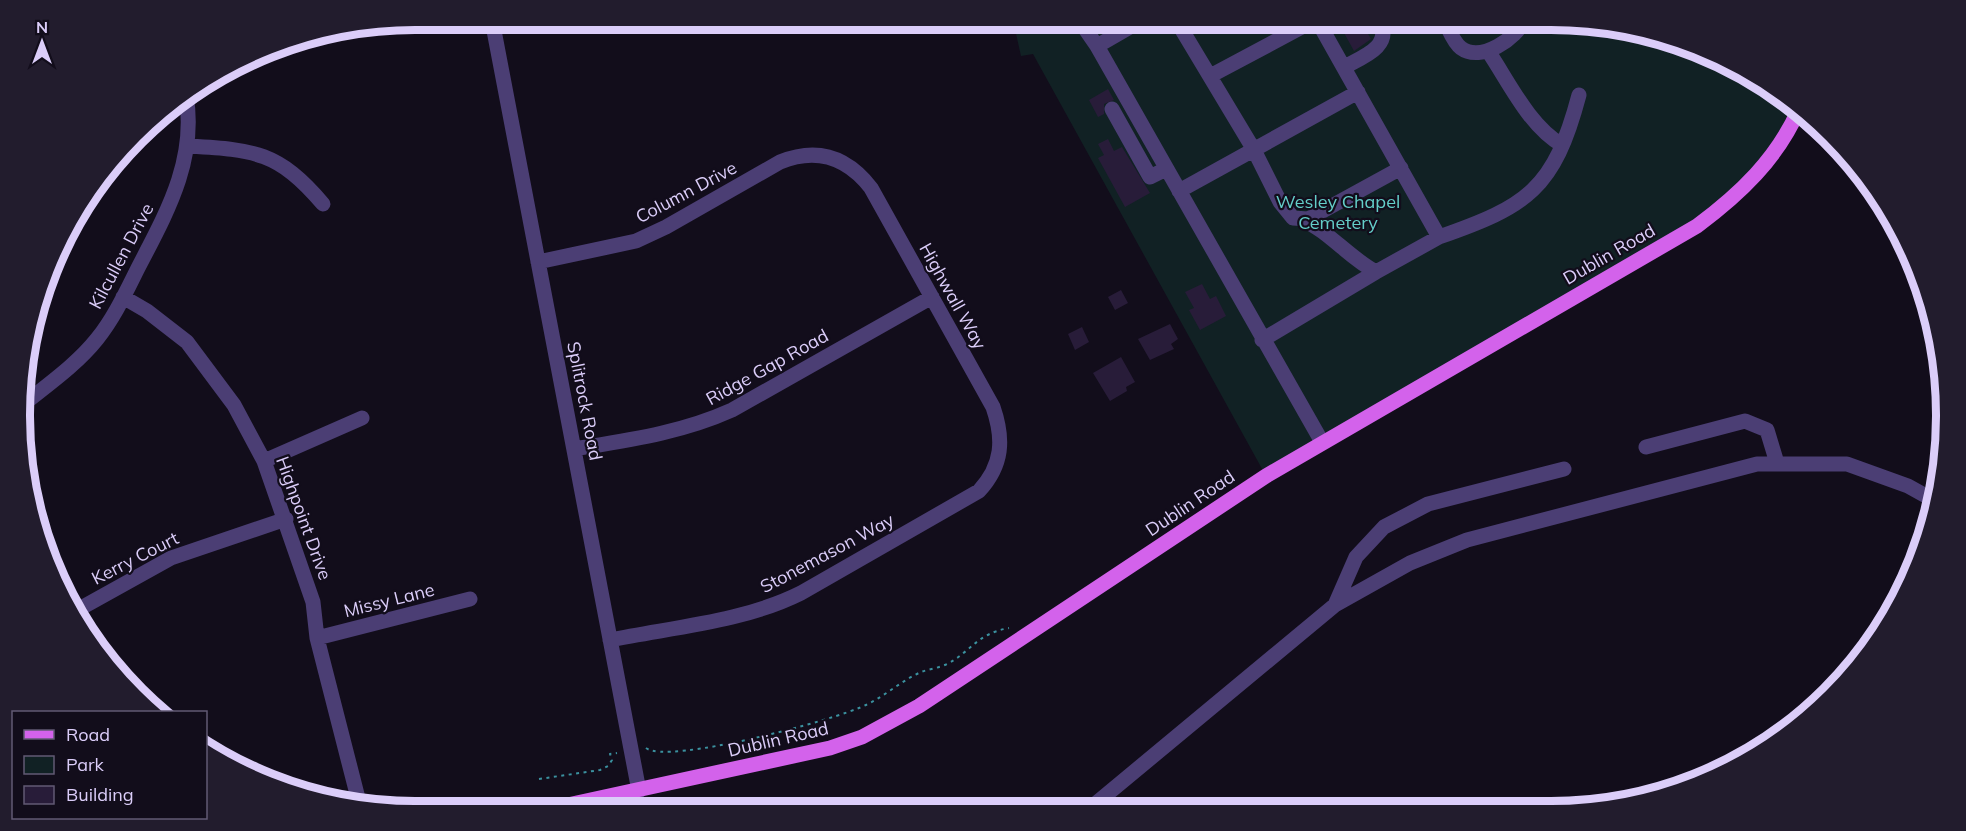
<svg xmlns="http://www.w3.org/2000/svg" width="1966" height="831" font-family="Mulish,sans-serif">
<rect width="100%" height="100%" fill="#120d1b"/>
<path fill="#112124" d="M1013 20H1551L1678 41 1749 73 1799 109 1721 208 1266 476 1033 54 1021 56Z"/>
<path fill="#281c39" d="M1337 20H1360L1371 39 1354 51Z
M1108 89 1114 100 1104 104V114L1098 117 1089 100Z
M1108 139 1114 151 1122 147 1150 193 1125 207 1098 158 1104 155 1098 144Z
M1202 284 1210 299 1216 296 1226 316 1200 330 1189 310 1194 308 1185 292Z
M1121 290 1128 303 1115 310 1108 297Z
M1170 324 1178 339 1171 344 1174 349 1150 360 1138 339Z
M1082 327 1089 342 1075 350 1068 334Z
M1121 357 1135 382 1126 387 1127 391 1110 401 1093 373Z"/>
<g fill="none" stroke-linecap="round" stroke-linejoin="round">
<path stroke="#3b919f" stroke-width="2" stroke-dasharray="3 4.5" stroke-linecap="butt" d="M646 748C668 765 835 720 866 705 885 696 901 681 921 672 929 669 939 668 947 664 972 651 976 634 1009 628
M539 779 600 770 608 766 612 760 610 754 617 753"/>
<path stroke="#4b3e74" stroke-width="15" d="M492 20 639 791
M1079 20 1097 46
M1142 20 1097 46 1322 442
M1176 20 1254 150 1280 202 1293 218 1308 219 1401 168
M1444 20C1449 29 1453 42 1461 48 1481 63 1517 38 1524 20
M1488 51C1509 82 1529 126 1562 145
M1344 67C1363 57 1394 46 1379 20
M1210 76 1315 20
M1112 109 1150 177 1166 169
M188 146C254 150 278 151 323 204
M1179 191 1358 92
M1301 219C1329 231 1348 257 1376 272
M1439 237C1528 206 1554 189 1579 95
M538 262 636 241 666 227 780 162C817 147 847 157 871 188L993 407C1004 439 1003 465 979 491L801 593C743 622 674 627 610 640
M123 297 147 311 187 342 234 405 264 461 313 602 317 638 359 802
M1262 340 1376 272 1439 237 1317 20
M25 403C50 383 77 364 97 339 114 318 126 292 138 268 167 212 197 160 186 95
M1646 447 1745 421 1767 430 1777 463
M574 449C629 440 681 433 732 410L932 297
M264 461 362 418
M1335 605 1356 557 1384 527 1428 504 1564 469
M72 613 171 558 286 519
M317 638 470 599
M1088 810 1335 605 1410 563 1467 540 1757 464H1847L1908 486 1935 501"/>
<path stroke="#d362eb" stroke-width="15" d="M540 811 830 748 862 737 919 706 1266 476 1697 226C1740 194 1777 159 1799 109"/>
</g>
<g text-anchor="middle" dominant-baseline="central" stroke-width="4.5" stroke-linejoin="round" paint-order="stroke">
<g font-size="18" fill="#dbcdf9" stroke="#120d1b">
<text transform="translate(686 192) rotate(-28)">Column Drive</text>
<text transform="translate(1609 254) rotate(-30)">Dublin Road</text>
<text transform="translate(121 256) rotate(-62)">Kilcullen Drive</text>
<text transform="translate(953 296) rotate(61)">Highwall Way</text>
<text transform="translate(767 367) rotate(-29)">Ridge Gap Road</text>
<text transform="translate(585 401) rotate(79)">Splitrock Road</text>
<text transform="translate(1190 503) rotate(-34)">Dublin Road</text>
<text transform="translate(304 518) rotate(70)">Highpoint Drive</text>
<text transform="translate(827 553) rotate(-28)">Stonemason Way</text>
<text transform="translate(135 558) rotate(-27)">Kerry Court</text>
<text transform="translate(389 600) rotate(-14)">Missy Lane</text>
<text transform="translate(778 739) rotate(-13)">Dublin Road</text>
</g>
<g font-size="18" fill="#64cec9" stroke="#120d1b">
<text x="1338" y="201">Wesley Chapel<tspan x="1338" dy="21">Cemetery</tspan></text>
</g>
</g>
<path d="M0 0H1966V831H0ZM415 30H1551A385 385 0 0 1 1936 415V416A385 385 0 0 1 1551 801H415A385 385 0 0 1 30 416V415A385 385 0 0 1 415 30Z" fill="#221c2d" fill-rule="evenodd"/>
<path fill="none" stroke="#dbcdf9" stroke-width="8" d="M415 30H1551A385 385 0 0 1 1936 415V416A385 385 0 0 1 1551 801H415A385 385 0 0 1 30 416V415A385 385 0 0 1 415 30Z"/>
<rect x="12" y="711" width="195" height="108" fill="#120d1b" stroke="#625a74" stroke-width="1.5"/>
<rect x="24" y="730" width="30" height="9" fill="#d362eb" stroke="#625a74" stroke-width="1.5"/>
<text x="66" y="741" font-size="18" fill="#dbcdf9">Road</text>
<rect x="24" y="756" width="30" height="18" fill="#112124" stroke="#625a74" stroke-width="1.5"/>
<text x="66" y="771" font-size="18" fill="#dbcdf9">Park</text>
<rect x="24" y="786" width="30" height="18" fill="#281c39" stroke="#625a74" stroke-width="1.5"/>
<text x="66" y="801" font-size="18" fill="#dbcdf9">Building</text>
<g transform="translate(42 42)" stroke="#120d1b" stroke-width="4.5" paint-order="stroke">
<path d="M0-4.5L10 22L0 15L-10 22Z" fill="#dbcdf9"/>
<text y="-9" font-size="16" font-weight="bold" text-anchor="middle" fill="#dbcdf9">N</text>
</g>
</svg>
